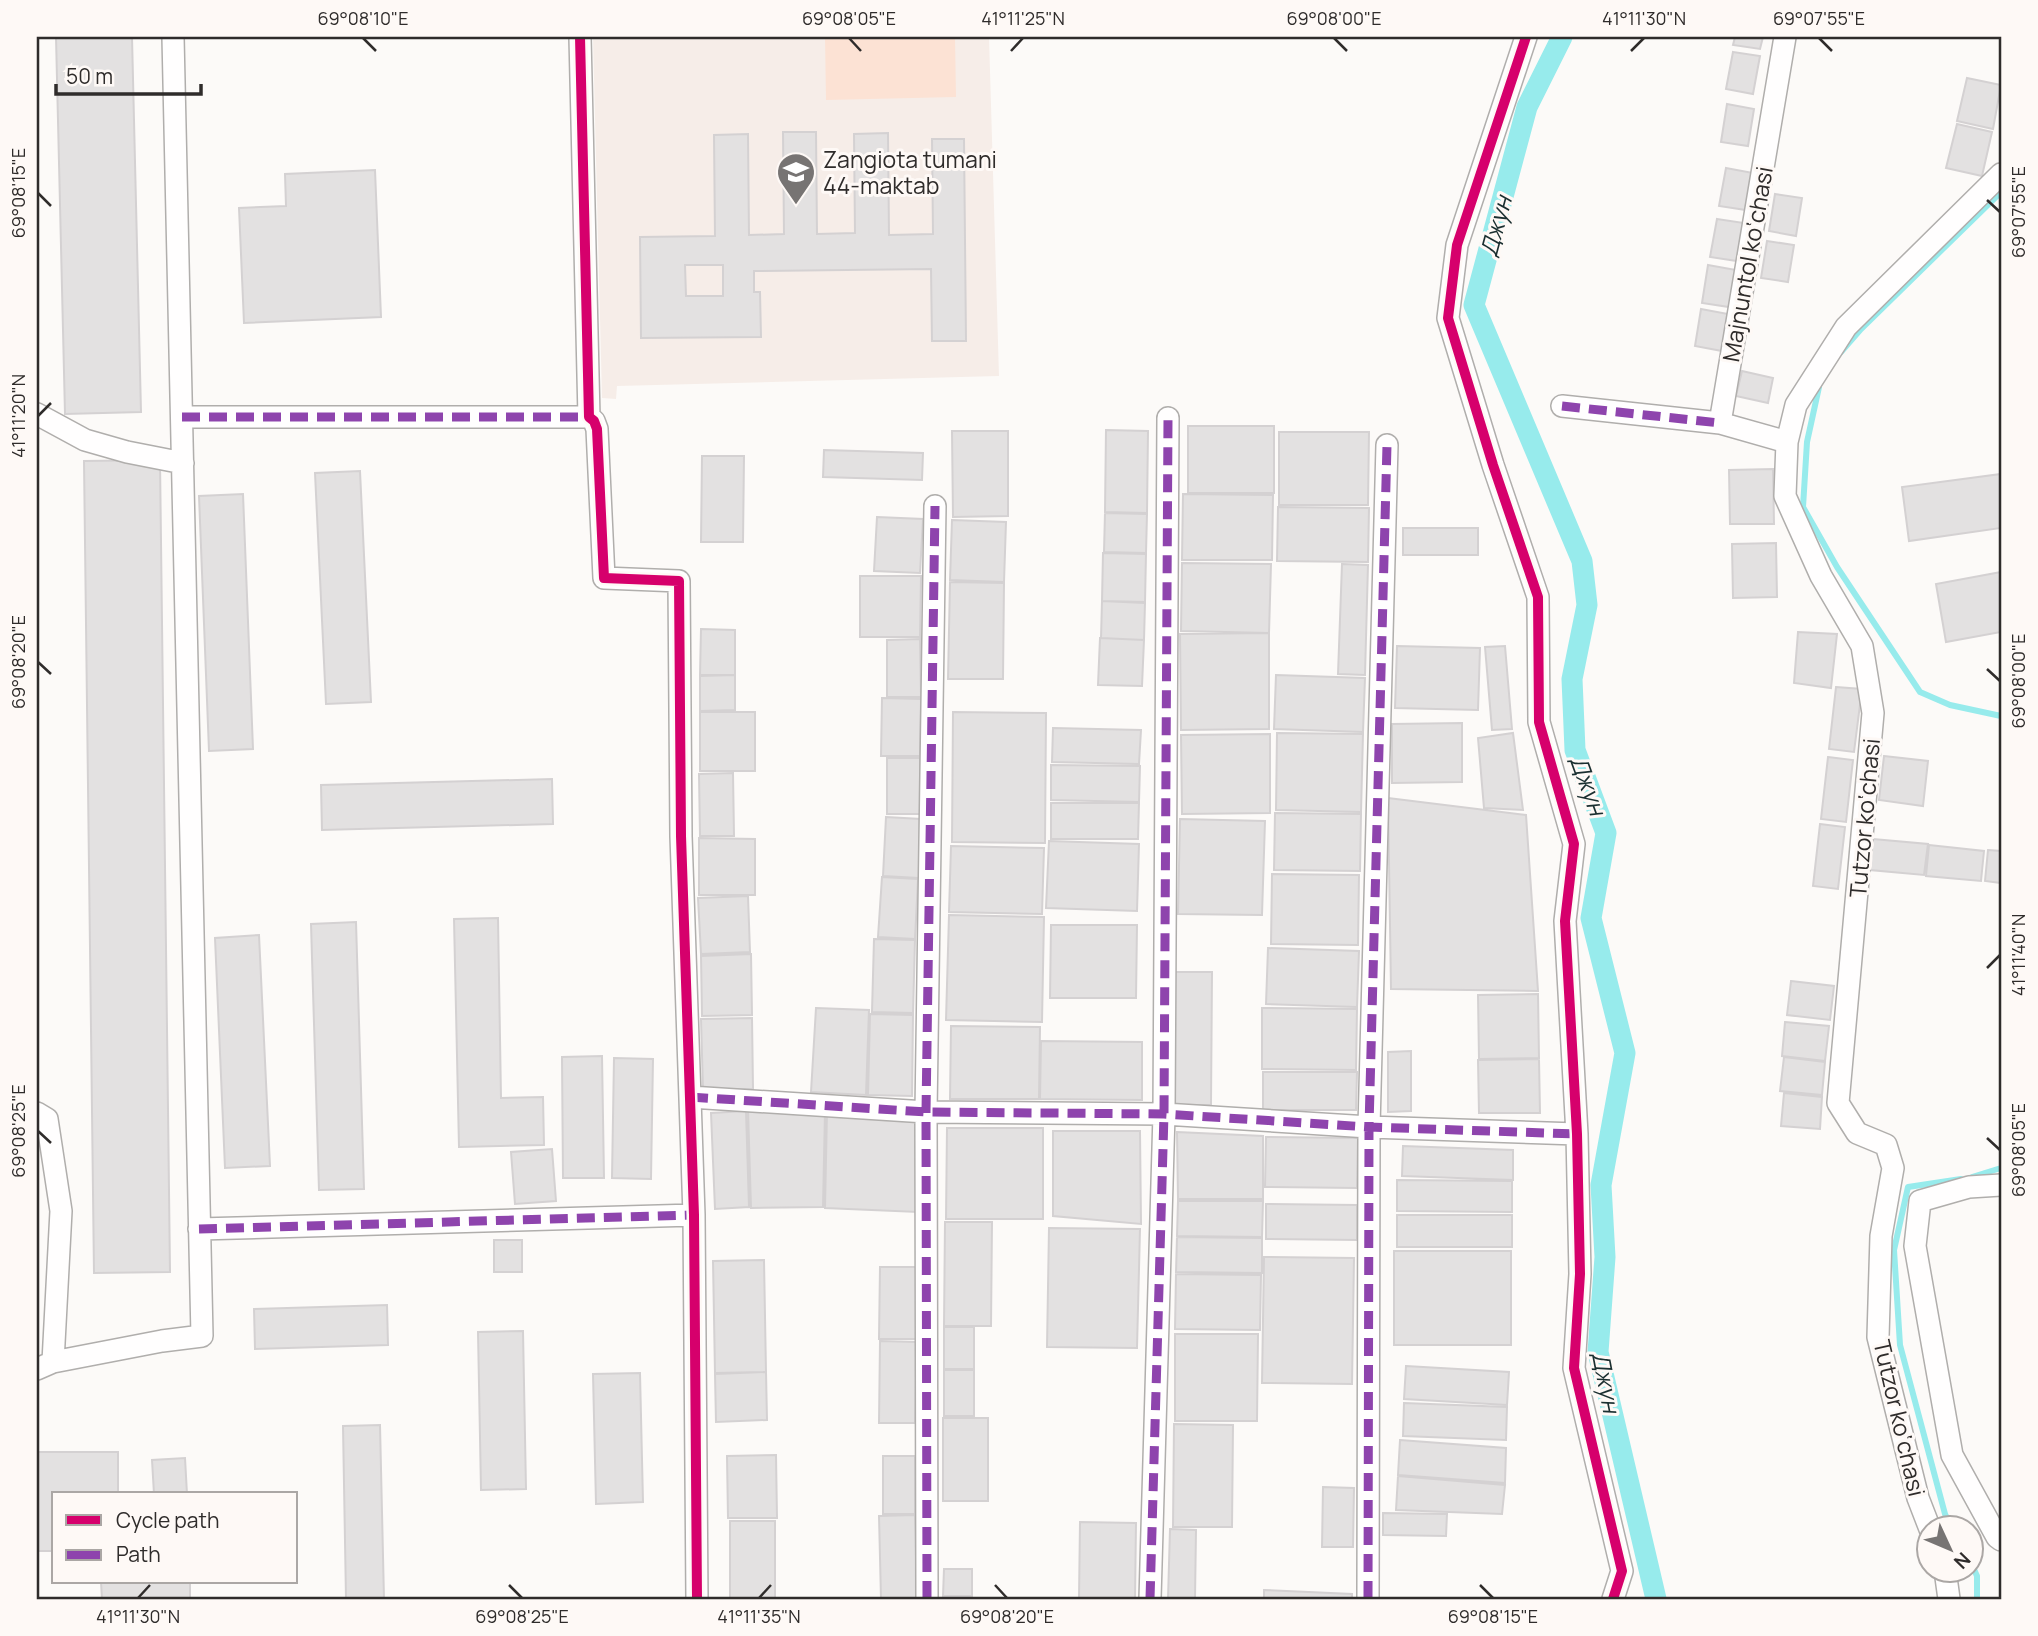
<svg xmlns="http://www.w3.org/2000/svg" width="2038" height="1636" font-family="Manrope,sans-serif">
<rect width="100%" height="100%" fill="#fcfaf8"/>
<path fill="#f6ede8" d="M593 37H989L999 376 617 386 616 399 602 398Z"/>
<path fill="#fce2d4" d="M825 37H955L956 97 826 100Z"/>
<g fill="none" stroke-linecap="round" stroke-linejoin="round">
<path stroke="#97ebec" stroke-width="6" d="M1841 352 1861 329 2001 192
M1819 387 1807 442 1803 507 1837 567 1920 692 1950 705 2001 716
M1972 1177 2001 1168
M1952 1528 1945 1514 1900 1345 1894 1250 1908 1187 1961 1179
M1972 1565 1977 1576V1599"/>
<path stroke="#97ebec" stroke-width="21" d="M1562 37 1527 107 1474 305 1582 561 1587 605 1572 679 1575 750 1606 833 1591 918 1625 1053 1601 1185 1605 1257 1598 1352 1656 1599"/>
</g>
<path fill="#e3e1e1" stroke="#d4d1d2" stroke-width="2" fill-rule="evenodd" d="M56 37H132L141 412 65 414Z
M1735 37H1763L1760 49 1733 45Z
M1733 52 1760 56 1753 94 1726 89Z
M1967 78 2001 85 1993 129 1957 121Z
M1727 104 1754 109 1748 146 1721 142Z
M1957 124 1992 132 1982 176 1946 168Z
M783 132H816L817 234 855 233 854 134 888 133 889 235 933 234 932 139H964L966 341H932L931 269 754 271V292H760L761 337 641 338 640 237 715 236 714 135 748 134 749 235 784 234ZM685 265H723V296H686Z
M1726 168 1753 173 1746 210 1719 206Z
M375 170 381 317 244 323 239 208 286 206 285 174Z
M1775 194 1802 198 1796 236 1769 231Z
M1717 219 1744 223 1737 261 1710 257Z
M1767 241 1794 245 1788 282 1761 278Z
M1708 265 1736 270 1729 307 1702 303Z
M1701 309 1728 314 1722 351 1695 346Z
M1742 371 1773 378 1768 403 1736 396Z
M1188 426H1274V493H1188Z
M1106 430 1148 431 1147 513 1105 512Z
M952 431H1008V516L953 517Z
M1279 432H1369L1368 505H1279Z
M824 450 923 453 922 480 823 477Z
M702 456H744L743 542H701Z
M160 460 170 1272 94 1273 84 461Z
M1773 469 1774 524H1730L1729 470Z
M360 471 371 702 326 704 315 473Z
M2001 474V528L1909 541 1902 487Z
M243 494 253 749 209 751 199 496Z
M1183 494 1273 495 1272 560H1182Z
M1278 507 1369 508 1368 562 1277 561Z
M1105 513 1147 514 1146 553 1104 552Z
M877 517 923 519 920 573 874 571Z
M952 520 1006 522 1004 582 950 580Z
M1403 528H1478V555H1403Z
M1776 543 1777 597 1733 598 1732 544Z
M1103 553 1146 554 1145 602 1102 601Z
M1182 563 1271 564 1269 633 1181 631Z
M1342 564 1368 565 1365 675 1338 674Z
M2001 572V632L1946 642 1936 584Z
M860 576H921L920 637H860Z
M950 582 1004 583 1003 679H948Z
M1102 601 1145 603 1144 640 1101 638Z
M701 629 735 630V675H700Z
M1798 632 1837 634 1831 688 1794 683Z
M1269 633V729L1181 730 1180 634Z
M1100 638 1144 640 1142 686 1098 685Z
M920 639 921 697H887V640Z
M1397 646 1480 648 1478 710 1395 708Z
M1505 646 1512 729 1492 730 1485 647Z
M735 675V710L700 711V676Z
M1276 675 1365 678 1363 732 1274 729Z
M1836 687 1862 689 1854 752 1829 749Z
M882 698 921 699 920 756H881Z
M700 712H755V771H700Z
M953 712 1046 713 1045 843 952 842Z
M1462 723V782L1392 783V724Z
M1053 728 1141 730 1139 764 1052 762Z
M1277 733 1363 734 1361 812 1276 810Z
M1513 733 1523 810 1484 808 1478 738Z
M1270 734V813L1182 814 1181 735Z
M1884 756 1928 761 1923 806 1879 800Z
M1828 757 1853 760 1846 822 1821 819Z
M887 758H920V814H887Z
M1051 765 1140 766 1139 802 1051 800Z
M733 773 734 836H700L699 774Z
M552 779 553 824 322 830 321 785Z
M1388 798 1526 815 1538 991 1391 989Z
M1051 803H1139L1138 839H1051Z
M1275 813 1361 814 1360 871 1274 870Z
M886 817 921 819 919 878 883 876Z
M1180 819 1265 821 1262 915 1178 914Z
M1820 824 1845 827 1838 889 1813 886Z
M699 838 755 839V895H699Z
M1873 839 1928 844 1924 875 1870 870Z
M1049 841 1139 844 1137 911 1046 908Z
M1929 845 1984 851 1981 881 1926 876Z
M951 846 1044 848 1042 914 949 912Z
M1988 850 2001 851V883L1985 881Z
M1272 874 1359 875 1358 945 1271 944Z
M882 877 918 879 915 939 878 937Z
M748 896 750 952 701 954 698 898Z
M949 915 1044 917 1042 1022 946 1020Z
M498 918 501 1098 543 1097 544 1145 459 1147 454 919Z
M356 922 364 1189 319 1190 311 924Z
M1051 925H1137L1136 998H1050Z
M259 935 270 1166 225 1168 215 938Z
M874 939 915 940 913 1013 872 1012Z
M1268 948 1359 951 1357 1007 1266 1004Z
M751 954 752 1015 702 1016 701 956Z
M1173 972H1212L1211 1105H1172Z
M1791 981 1834 986 1830 1020 1787 1015Z
M1538 994 1539 1058 1479 1059 1478 995Z
M816 1008 869 1010 866 1095 811 1092Z
M1262 1008 1357 1009 1356 1070 1262 1069Z
M870 1014 913 1015 912 1096 868 1095Z
M752 1018 753 1089 703 1090 701 1019Z
M1785 1022 1829 1026 1825 1061 1782 1056Z
M951 1026 1040 1027 1039 1099H950Z
M1041 1041 1142 1042V1100L1040 1099Z
M1411 1051V1111L1388 1112V1052Z
M602 1056 604 1178H563L562 1057Z
M1784 1057 1825 1062 1822 1095 1780 1091Z
M614 1058 653 1059 651 1179 612 1178Z
M1539 1059 1540 1113H1479L1478 1060Z
M1263 1072H1357L1356 1110H1263Z
M1784 1093 1822 1097 1820 1129 1781 1126Z
M748 1110 825 1111 823 1207 751 1208Z
M746 1111 749 1207 715 1209 711 1113Z
M827 1111 919 1117 918 1212 825 1208Z
M947 1128H1043V1219H946Z
M1053 1131H1140L1141 1224 1053 1216Z
M1177 1132 1263 1136V1199H1178Z
M1266 1137 1358 1138 1357 1188 1265 1187Z
M1403 1146 1513 1150V1180L1402 1176Z
M552 1149 556 1201 515 1204 511 1152Z
M1397 1180 1512 1181V1212L1397 1211Z
M1178 1201H1263L1262 1237 1177 1236Z
M1266 1204 1357 1205V1240L1266 1239Z
M1397 1215H1512V1247H1397Z
M945 1222H992L991 1326H944Z
M1049 1228 1140 1229 1137 1348 1047 1347Z
M1177 1237 1262 1238V1273L1176 1272Z
M494 1240H522V1272H494Z
M1394 1251H1511V1345H1394Z
M1264 1257 1354 1258 1352 1384 1262 1383Z
M764 1260 766 1372 715 1373 713 1261Z
M880 1267H917V1339H879Z
M1176 1274 1261 1275 1260 1330 1175 1329Z
M387 1305 388 1345 255 1349 254 1309Z
M944 1327H974V1369H944Z
M523 1331 526 1489 481 1490 478 1332Z
M1175 1334H1258L1257 1421H1175Z
M880 1341 917 1342 915 1423H879Z
M1406 1366 1509 1372 1507 1405 1404 1399Z
M944 1370H974V1416H944Z
M766 1372 767 1420 716 1422 715 1374Z
M640 1373 643 1502 596 1504 593 1374Z
M1404 1403 1507 1407 1506 1440 1403 1436Z
M943 1418H988V1501H943Z
M1174 1424 1233 1425 1232 1527H1173Z
M380 1425 384 1599H346L343 1426Z
M1400 1440 1506 1448 1505 1483 1398 1475Z
M37 1452H118V1494H54V1551H37Z
M776 1455 777 1518H728L727 1456Z
M883 1456H915V1514H883Z
M185 1458 187 1494H154L152 1460Z
M1398 1476 1505 1485 1502 1514 1396 1510Z
M1323 1487 1354 1488 1353 1547H1322Z
M1383 1513 1447 1514 1446 1536 1383 1535Z
M915 1515 917 1599H881L879 1516Z
M730 1521H775V1599H730Z
M1080 1522 1136 1523 1135 1599H1079Z
M1170 1529 1196 1530 1195 1599H1168Z
M944 1569H972V1596H943Z
M101 1582H190V1598L102 1599Z
M1264 1590 1352 1594V1599H1264Z"/>
<g fill="none" stroke-linecap="round" stroke-linejoin="round">
<defs>
<path id="minor" d="M580 37 589 417 594 421 597 429 604 578 679 581 681 836 694 1215 697 1599
M1526 37 1457 245 1448 318 1493 465 1538 597 1539 722 1574 844 1565 921 1577 1134 1580 1274 1574 1368 1622 1571 1613 1599
M1785 37 1720 423 1787 442
M1562 406 1720 423
M37 414 85 440 127 452 183 463
M182 417H589
M690 1097 926 1112 1164 1114 1369 1127 1577 1134
M37 1113 47 1119 61 1211 53 1362
M2001 1185 1969 1187 1920 1201 1915 1246 1952 1455 1997 1537 2001 1540
M199 1229 694 1215
M37 1369 53 1362 162 1341 202 1336 173 37
M1930 1529 1918 1498 1878 1337 1881 1236 1893 1168 1886 1145 1857 1133 1838 1103 1873 713 1862 646 1821 576 1785 496 1787 442 1796 405 1846 327 2001 174
M1945 1570 1949 1599
M927 1599 926 1112 935 506
M1150 1599 1164 1114 1168 418
M1368 1599 1369 1127 1387 445"/>
</defs>
<use href="#minor" stroke="#b0aeac" stroke-width="24"/>
<use href="#minor" stroke="#fffefe" stroke-width="21"/>
<path stroke="#8e44ad" stroke-width="9" stroke-dasharray="18 9" stroke-linecap="butt" d="M1562 406 1720 423
M182 417H589
M690 1097 926 1112 1164 1114 1369 1127 1577 1134
M199 1229 694 1215
M927 1599 926 1112 935 506
M1150 1599 1164 1114 1168 418
M1368 1599 1369 1127 1387 445"/>
<defs>
<path id="cycleway" d="M580 37 589 417 594 421 597 429 604 578 679 581 681 836 694 1215 697 1599
M1526 37 1457 245 1448 318 1493 465 1538 597 1539 722 1574 844 1565 921 1577 1134 1580 1274 1574 1368 1622 1571 1613 1599"/>
</defs>
<use href="#cycleway" stroke="#fef9f6" stroke-width="15"/>
<use href="#cycleway" stroke="#d6006c" stroke-width="10"/>
</g>
<path fill="none" stroke="#2f2c2b" stroke-width="2.5" d="M363 38 376 51M849 38 861 51M1334 38 1347 51M1819 38 1832 51M1011 51 1023 38M1631 51 1644 38M38 193 51 206M1987 200 2000 212M38 416 51 403M38 662 51 674M1987 669 2000 681M1987 968 2000 955M38 1131 51 1143M1987 1138 2000 1150M509 1585 522 1598M995 1585 1007 1598M1480 1585 1493 1598M138 1598 150 1585M759 1598 771 1585"/>
<defs>
<symbol id="school-pin" viewBox="-11 -11 22 30"><path d="M0 17L-7.5 6A9.5 9.5 0 1 1 7.5 6Z" fill="#777473" stroke="#fef9f6"/><path d="M0-5L7-2L0 1L-7-2ZM-4 1L0 2.5L4 1V4Q0 6-4 4Z" fill="#fff"/></symbol>
</defs>
<g fill-rule="evenodd">
<use href="#school-pin" x="774" y="150" width="44" height="60"/>
</g>
<g text-anchor="middle" dominant-baseline="central" stroke-width="6" stroke-linejoin="round" paint-order="stroke">
<g font-size="23" fill="#2f2c2b" stroke="#fef9f6" text-anchor="start">
<text x="823" y="159">Zangiota tumani<tspan x="823" dy="26">44-maktab</tspan></text>
</g>
<g font-size="23" fill="#2f2c2b" stroke="#fef9f6">
<text transform="translate(1747 264) rotate(-80)">Majnuntol ko‘chasi</text>
<text transform="translate(1864 818) rotate(-85)">Tutzor ko‘chasi</text>
<text transform="translate(1900 1418) rotate(77)">Tutzor ko‘chasi</text>
</g>
<g font-size="24" font-style="italic" fill="#1a2f30" stroke="#fef9f6">
<text transform="translate(1495 226) rotate(-75)">Джун</text>
<text transform="translate(1589 785) rotate(70)">Джун</text>
<text transform="translate(1607 1382) rotate(79)">Джун</text>
</g>
</g>
<rect width="2038" height="1636" fill="none" stroke="#fef9f6" stroke-width="77"/>
<rect x="52" y="1492" width="245" height="91" fill="#fef9f6" stroke="#aba7a5" stroke-width="2"/>
<rect x="66" y="1515" width="35" height="10" fill="#d6006c" stroke="#aba7a5" stroke-width="2"/>
<text x="116" y="1528" font-size="21" fill="#2f2c2b">Cycle path</text>
<rect x="66" y="1550" width="35" height="10" fill="#8e44ad" stroke="#aba7a5" stroke-width="2"/>
<text x="116" y="1562" font-size="21" fill="#2f2c2b">Path</text>
<g transform="translate(1950 1549) rotate(134)"><circle r="33" fill="#fef9f6" stroke="#aba7a5" stroke-width="2"/>
<path d="M0-5L12 26L0 18L-12 26Z" fill="#777473"/>
<text y="-10" font-size="19" font-weight="bold" text-anchor="middle" fill="#2f2c2b">N</text>
</g>
<path d="M56 84v10h145v-10" fill="none" stroke="#2f2c2b" stroke-width="3.5"/>
<text x="66" y="84" font-size="21" fill="#2f2c2b" stroke="#fef9f6" stroke-width="5" paint-order="stroke">50 m</text>
<rect x="38" y="38" width="1962" height="1560" fill="none" stroke="#2f2c2b" stroke-width="2.5"/>
<g font-size="18" text-anchor="middle" fill="#2f2c2b">
<text x="363" y="25">69°08'10"E</text>
<text x="849" y="25">69°08'05"E</text>
<text x="1023" y="25">41°11'25"N</text>
<text x="1334" y="25">69°08'00"E</text>
<text x="1644" y="25">41°11'30"N</text>
<text x="1819" y="25">69°07'55"E</text>
<text transform="translate(19 193) rotate(-90)" y="6">69°08'15"E</text>
<text transform="translate(2019 212) rotate(-90)" y="6">69°07'55"E</text>
<text transform="translate(19 416) rotate(-90)" y="6">41°11'20"N</text>
<text transform="translate(19 662) rotate(-90)" y="6">69°08'20"E</text>
<text transform="translate(2019 681) rotate(-90)" y="6">69°08'00"E</text>
<text transform="translate(2019 955) rotate(-90)" y="6">41°11'40"N</text>
<text transform="translate(19 1131) rotate(-90)" y="6">69°08'25"E</text>
<text transform="translate(2019 1150) rotate(-90)" y="6">69°08'05"E</text>
<text x="138" y="1623">41°11'30"N</text>
<text x="522" y="1623">69°08'25"E</text>
<text x="759" y="1623">41°11'35"N</text>
<text x="1007" y="1623">69°08'20"E</text>
<text x="1493" y="1623">69°08'15"E</text>
</g>
</svg>
